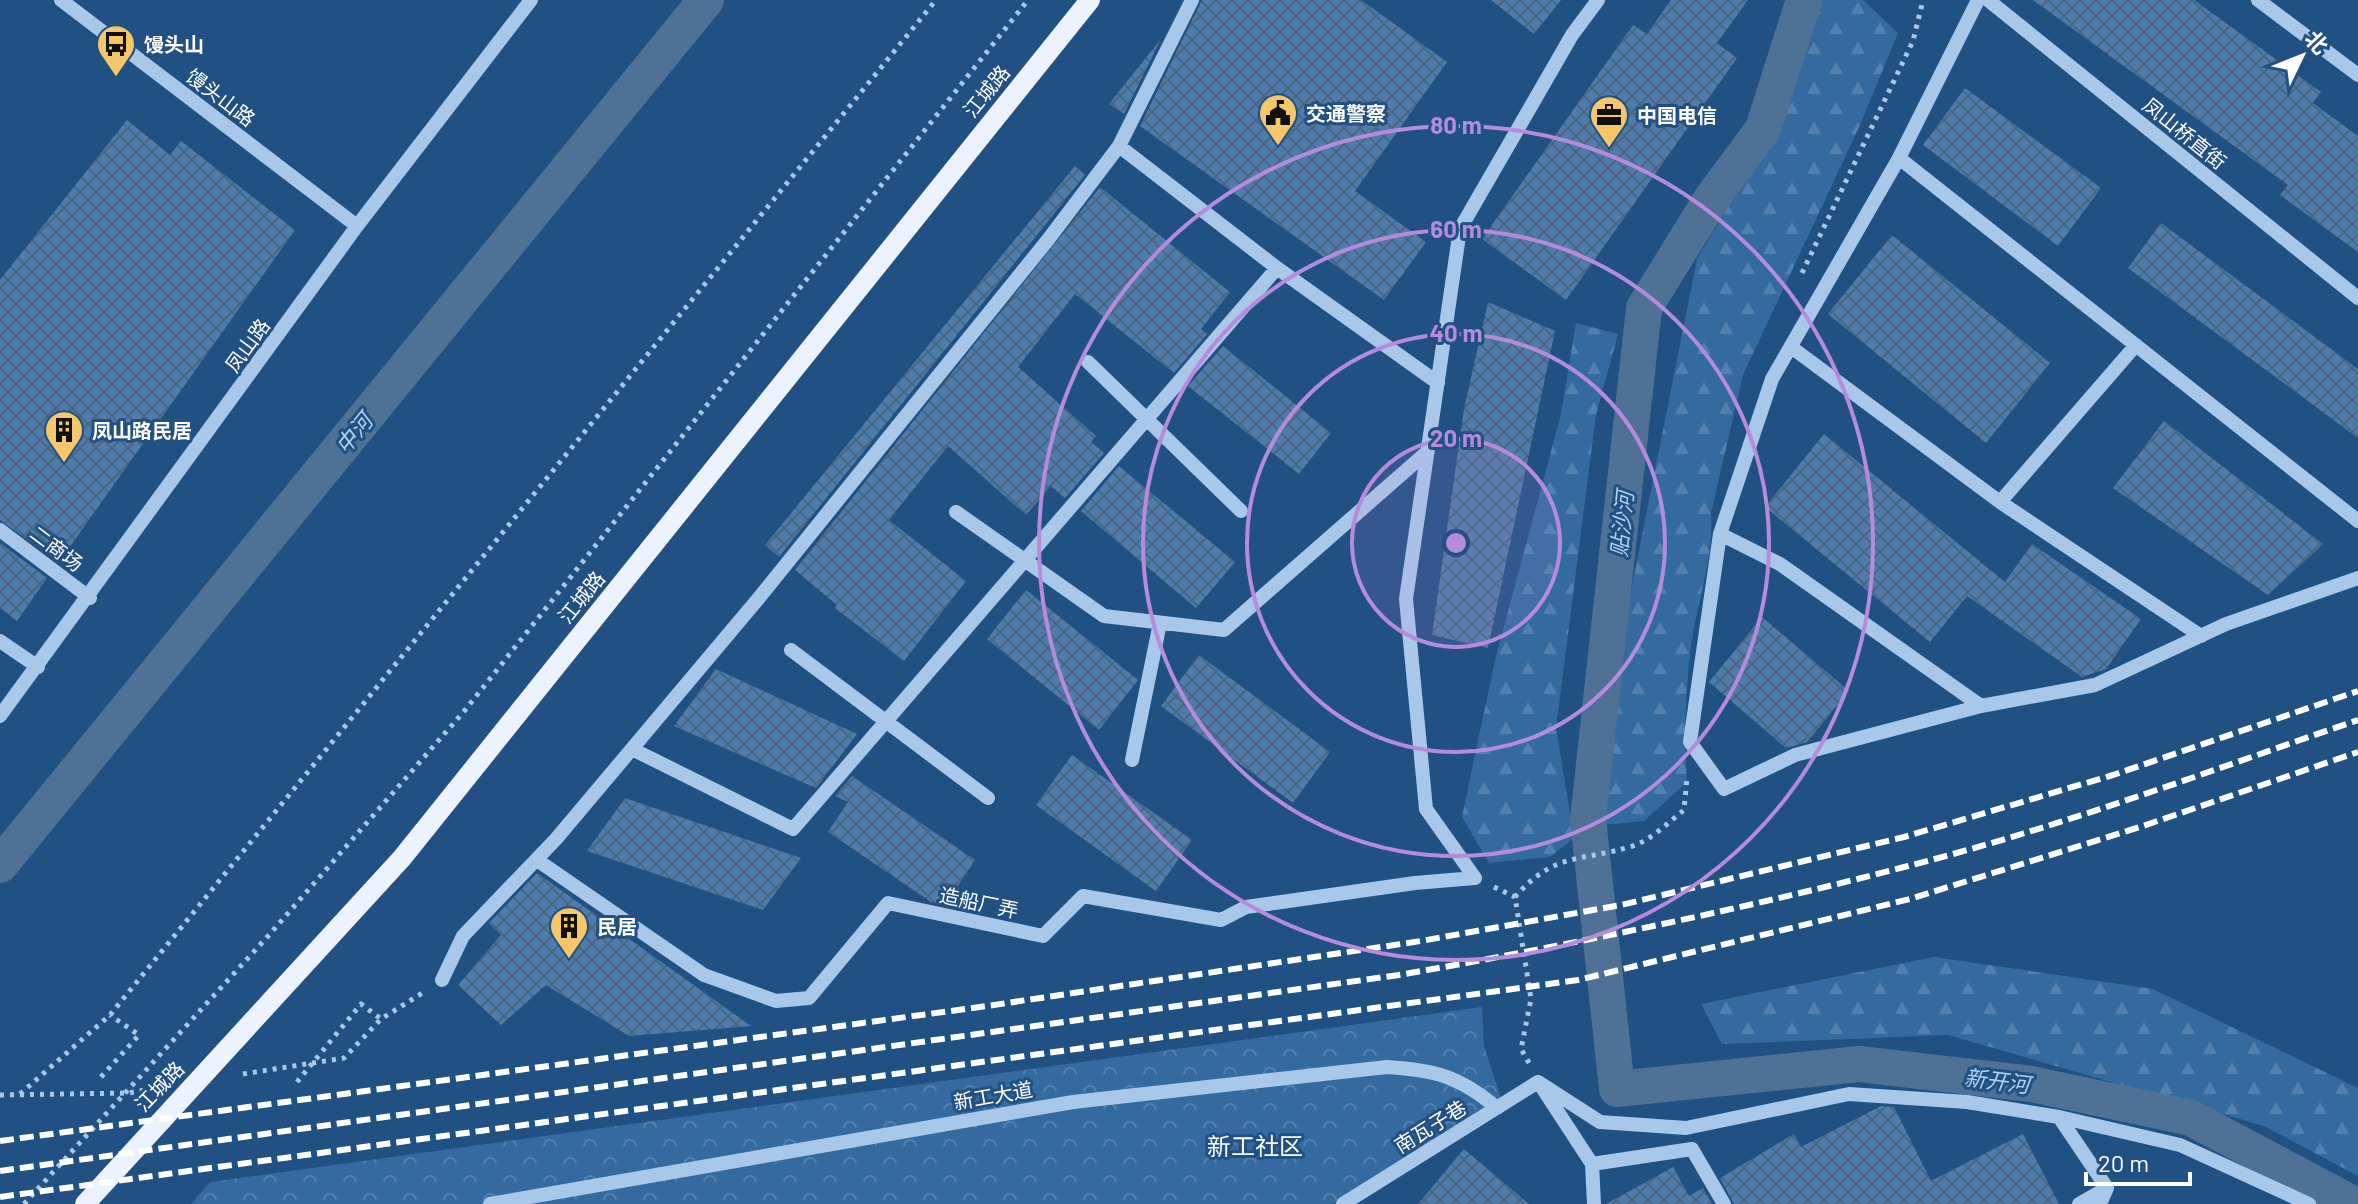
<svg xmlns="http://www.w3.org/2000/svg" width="2358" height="1204" font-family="Barlow,'Noto Sans SC',sans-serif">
<defs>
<pattern id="forest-firs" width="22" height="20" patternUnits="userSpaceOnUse" patternTransform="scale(2)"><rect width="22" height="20" fill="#356aa0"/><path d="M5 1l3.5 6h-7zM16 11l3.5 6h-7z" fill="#5380ae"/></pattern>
<pattern id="park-crowns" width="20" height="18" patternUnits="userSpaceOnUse" patternTransform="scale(2)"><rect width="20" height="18" fill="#356aa0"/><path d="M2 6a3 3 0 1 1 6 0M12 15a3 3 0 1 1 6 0" fill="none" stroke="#5380ae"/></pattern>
<pattern id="building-cross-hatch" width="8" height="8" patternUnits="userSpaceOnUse" patternTransform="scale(2)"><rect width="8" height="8" fill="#4e7cad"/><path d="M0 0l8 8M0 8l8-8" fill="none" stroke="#4d6681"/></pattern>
</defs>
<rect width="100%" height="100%" fill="#215083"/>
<path fill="url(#forest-firs)" d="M1821 0H1863L1898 33 1860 125 1743 375 1711 513C1714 558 1697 602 1691 647 1685 692 1684 737 1687 782L1644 821 1600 825 1626 616 1697 259 1775 126 1808 20Z
M1576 323 1618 334 1596 415 1556 728 1574 838 1550 857 1489 863 1462 817 1495 660 1561 414Z
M1934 957 2153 989 2358 1088V1176L2264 1126 1948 1035 1722 1044 1701 1004Z"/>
<path fill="url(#park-crowns)" d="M1482 1007 1484 1046 1503 1104 1346 1201 1329 1204H191L210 1182Z"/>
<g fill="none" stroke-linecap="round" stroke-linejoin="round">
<path stroke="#4f7196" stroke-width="36" d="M1804 0 1763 129 1712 198 1644 308 1588 819 1617 1089 1859 1064 2032 1084 2191 1118 2353 1204
M0 865 706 0"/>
</g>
<path fill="url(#building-cross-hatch)" d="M1202 0H1361L1447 62 1355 191 1426 242 1384 300 1140 126Z
M1491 0H1561L1534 34Z
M1671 0H1748L1717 43 1737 58 1566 300 1482 239 1633 25 1647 34Z
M2033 0H2194L2321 92 2313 103 2358 136V252L2280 195 2288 185Z
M1161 39 1124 114 1109 104Z
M1965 88 2101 188 2058 246 1923 145Z
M127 120 170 155 181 141 295 230 59 562 0 520V280Z
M1075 166 1085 175 779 557 765 545Z
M1100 187 1230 292 1201 329 1207 334 1174 373 1075 294 1018 367 1096 436 1091 442 1104 453 1065 498 1051 486 1026 515 948 446 889 520 966 581 904 661 835 608 837 605 795 570Z
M2161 223 2358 369V438L2128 268Z
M1892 235 2050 363 1986 443 1828 314Z
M1488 302 1555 331 1488 648 1432 635 1464 409Z
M1223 346 1331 433 1299 474 1188 386Z
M2164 421 2323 544 2268 595 2113 488Z
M1824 434 2005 582 2032 544 2141 619 2106 669 2082 677 1967 596 1930 642 1765 507Z
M1119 466 1235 562 1196 608 1081 511Z
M0 543 47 578 17 621 0 608Z
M1026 590 1138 680 1099 730 987 639Z
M1762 617 1849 691 1807 742 1786 748 1709 682Z
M1199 655 1330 752 1293 803 1161 706Z
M716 669 857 734 816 788 674 726Z
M1072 755 1192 840 1156 891 1036 805Z
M852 776 975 860 945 905 931 902 828 832 848 802 835 796Z
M625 798 801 858 763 910 587 851Z
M537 873 751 1026 629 1036 546 985 501 1025 458 985 501 935 489 923Z
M1881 1106 1894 1107 1931 1181 2023 1134 2059 1204H1734L1720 1178 1794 1134 1801 1147Z
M1464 1149 1529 1204H1418Z
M1673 1167 1689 1196 1703 1188 1712 1204H1606Z"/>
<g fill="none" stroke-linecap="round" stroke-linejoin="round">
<path stroke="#a9c8e9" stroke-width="5" stroke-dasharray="4 6" stroke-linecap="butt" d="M1802 273 1913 41 1923 0
M1494 887 1515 897
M1529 1063 1521 1049 1531 999 1515 897C1555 851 1581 862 1633 846 1651 840 1669 822 1684 810L1687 778
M243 1074 344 1058 381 1019 424 992
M101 1077 139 1035 110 1015
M297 1082 361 1004 381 1019
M20 1094 110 1015 936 0
M0 1095 129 1093 155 1088
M24 1204 269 935 466 709 1028 0"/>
<path stroke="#a9c8e9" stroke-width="14" d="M61 0 357 226
M1978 0 1899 158 2358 521
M1988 0 2358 298
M2258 0 2358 75
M1119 146 1277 268 1438 383
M1899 158 1772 379 1720 534 1690 742 1724 789 1795 755 1981 706 2095 685 2226 624 2358 578
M1791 347 2000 502 2136 345
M1088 362 1241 511
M2000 502 2201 636
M956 512 1104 616 1224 630 1427 452
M0 530 90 598
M1720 534 1780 564 1981 706
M0 641 38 667
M791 650 988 798
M0 716 357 226 531 0
M632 749 793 829 1277 268
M1132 760 1160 623
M537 860 704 975 776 1001 809 998 888 903 1043 936 1083 896 1221 920 1246 907 1415 883 1475 878
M1475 878 1426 809 1406 599 1460 229 1572 35 1598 0
M442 980 463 936 556 839 758 599 1047 241 1119 146 1192 0
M1538 1082 1600 1122 1686 1128 1849 1094 1967 1102 2059 1117 2180 1145 2309 1204
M1543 1089 1592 1164 1594 1204
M2059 1117 2107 1188 2100 1204
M1592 1164 1692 1149 1724 1204
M490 1204 1073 1102 1387 1067C1435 1070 1459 1076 1497 1108
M1343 1204 1538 1082
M2079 1204 2107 1188"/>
<path stroke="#ecf3fe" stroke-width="20" d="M85 1204 402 858 1090 0"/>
<path stroke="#fff" stroke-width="6" stroke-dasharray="14 6" stroke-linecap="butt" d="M0 1141 987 1006 1421 941 1621 905 1904 837 2113 775 2358 691
M0 1171 1399 975C1570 945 1740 910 1908 866 2061 827 2209 771 2358 720
M0 1197 1578 980 1910 899 2140 827 2358 752"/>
</g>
<circle cx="1456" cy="543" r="104" fill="#b68bdc" fill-opacity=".12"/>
<g fill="none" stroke="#b68bdc" stroke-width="4">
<circle cx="1456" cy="543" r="104"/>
<circle cx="1456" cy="543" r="209"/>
<circle cx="1456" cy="543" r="313"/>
<circle cx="1456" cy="543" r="417"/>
</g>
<defs>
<symbol id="bus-pin" viewBox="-11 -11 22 30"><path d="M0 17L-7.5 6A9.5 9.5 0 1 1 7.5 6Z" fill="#f5c76a" stroke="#215083"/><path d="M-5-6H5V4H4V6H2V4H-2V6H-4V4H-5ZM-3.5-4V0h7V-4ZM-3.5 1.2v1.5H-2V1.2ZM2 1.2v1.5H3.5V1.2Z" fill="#111"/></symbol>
<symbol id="civic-pin" viewBox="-11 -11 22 30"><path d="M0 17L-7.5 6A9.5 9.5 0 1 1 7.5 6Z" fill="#f5c76a" stroke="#215083"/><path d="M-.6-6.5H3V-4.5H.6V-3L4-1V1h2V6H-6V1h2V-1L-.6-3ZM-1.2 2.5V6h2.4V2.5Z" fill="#111"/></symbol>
<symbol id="office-pin" viewBox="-11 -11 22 30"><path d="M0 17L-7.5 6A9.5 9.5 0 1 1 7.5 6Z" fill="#f5c76a" stroke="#215083"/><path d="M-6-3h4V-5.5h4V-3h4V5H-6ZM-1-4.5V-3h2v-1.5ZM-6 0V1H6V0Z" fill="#111"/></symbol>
<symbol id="building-pin" viewBox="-11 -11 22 30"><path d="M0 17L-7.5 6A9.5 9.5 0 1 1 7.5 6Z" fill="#f5c76a" stroke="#215083"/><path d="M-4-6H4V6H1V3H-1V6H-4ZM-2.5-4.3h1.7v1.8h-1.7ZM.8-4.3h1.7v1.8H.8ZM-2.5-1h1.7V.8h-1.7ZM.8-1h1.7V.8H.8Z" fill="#111"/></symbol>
</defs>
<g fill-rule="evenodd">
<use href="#bus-pin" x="94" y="22" width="44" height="60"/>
<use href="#civic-pin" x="1256" y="91" width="44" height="60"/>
<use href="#office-pin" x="1587" y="93" width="44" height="60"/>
<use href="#building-pin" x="42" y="408" width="44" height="60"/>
<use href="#building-pin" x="547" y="904" width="44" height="60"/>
</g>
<g text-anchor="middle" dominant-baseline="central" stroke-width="6" stroke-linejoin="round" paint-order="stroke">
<g font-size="20" font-weight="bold" fill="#fff" stroke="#215083" text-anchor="start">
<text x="144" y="44">馒头山</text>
<text x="1306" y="113">交通警察</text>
<text x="1637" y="115">中国电信</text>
<text x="92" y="430">凤山路民居</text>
<text x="597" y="926">民居</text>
</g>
<g font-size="20" fill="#fff" stroke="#215083">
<text transform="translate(986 91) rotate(-51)">江城路</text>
<text transform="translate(221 97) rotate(37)">馒头山路</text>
<text transform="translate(2185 133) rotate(39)">凤山桥直街</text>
<text transform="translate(247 345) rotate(-54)">凤山路</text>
<text transform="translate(57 548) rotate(37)">二商场</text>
<text transform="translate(581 597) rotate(-51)">江城路</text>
<text transform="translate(979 902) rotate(12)">造船厂弄</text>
<text transform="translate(159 1086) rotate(-46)">江城路</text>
<text transform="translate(993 1095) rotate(-10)">新工大道</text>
<text transform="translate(1430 1126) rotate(-32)">南瓦子巷</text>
</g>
<g font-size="22" font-style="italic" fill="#b4d2f0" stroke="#215083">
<text transform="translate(353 433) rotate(-51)">中河</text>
<text transform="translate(1621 524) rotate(-84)">贴沙河</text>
<text transform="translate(1997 1080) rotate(7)">新开河</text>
</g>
<g font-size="24" fill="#fff" stroke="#215083">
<text x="1255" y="1145">新工社区</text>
</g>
</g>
<circle cx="1456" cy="543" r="12" fill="#b68bdc" stroke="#215083" stroke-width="4"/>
<g font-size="24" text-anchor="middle" font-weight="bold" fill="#b68bdc" stroke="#215083" stroke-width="6" stroke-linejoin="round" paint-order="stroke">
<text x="1456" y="134">80 m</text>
<text x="1456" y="238">60 m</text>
<text x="1456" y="342">40 m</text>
<text x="1456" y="447">20 m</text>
</g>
<g transform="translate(2302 56) rotate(47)" stroke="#215083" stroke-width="6" paint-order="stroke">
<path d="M0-6L14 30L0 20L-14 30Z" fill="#ffffff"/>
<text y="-12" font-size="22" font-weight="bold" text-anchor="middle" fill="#ffffff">北</text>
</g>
<path d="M2086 1172v12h104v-12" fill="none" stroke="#ffffff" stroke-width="4"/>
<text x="2098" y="1172" font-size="24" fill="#ffffff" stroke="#215083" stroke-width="6" paint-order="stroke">20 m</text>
</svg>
